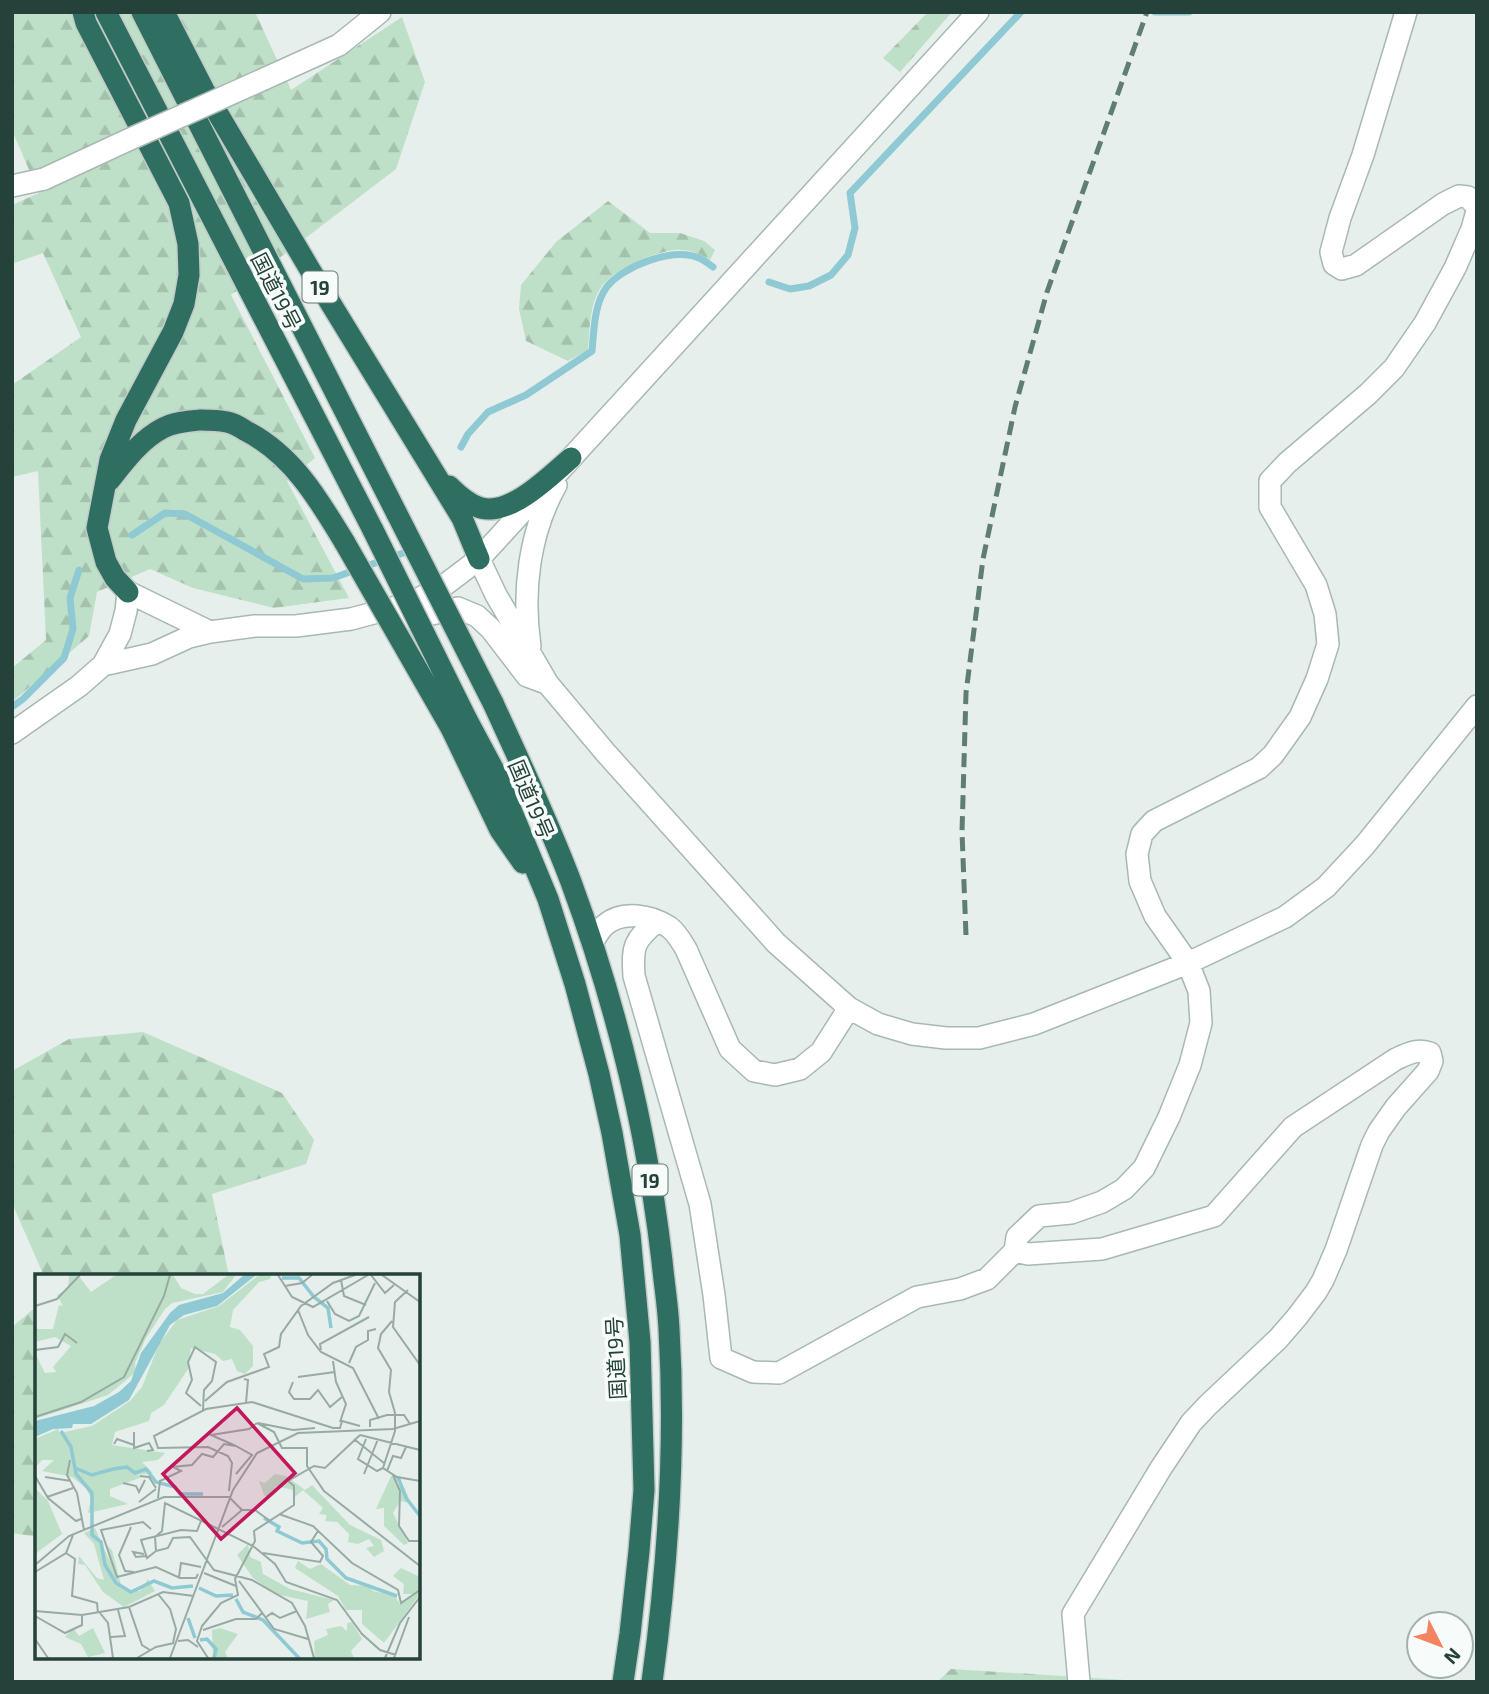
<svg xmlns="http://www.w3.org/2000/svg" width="1489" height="1694" font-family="'Exo 2','Noto Sans JP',sans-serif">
<defs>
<pattern id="forest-firs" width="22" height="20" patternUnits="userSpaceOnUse" patternTransform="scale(1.75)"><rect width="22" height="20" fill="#bfe0c8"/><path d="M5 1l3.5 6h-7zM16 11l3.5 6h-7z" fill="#a4c1ad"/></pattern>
</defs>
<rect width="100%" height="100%" fill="#e6efeb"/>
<path fill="url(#forest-firs)" d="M12 12H255L291 90 402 17 425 82 396 169 231 295 315 458 287 481 349 598 274 608 193 588 150 569 97 592 89 636 12 702V668L46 640 38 471 12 477V385L81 337 43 253 12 264V205L39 193 12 130Z
M928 12H952L900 72 883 58Z
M608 201 650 233H680L704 241 715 250 710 260C700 253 687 249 674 250 652 253 616 268 602 286 589 304 590 329 588 350L568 361 526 341 519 309 521 285 556 242Z
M143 1032 282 1093 314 1140 306 1164 212 1194 229 1276H44L12 1203V1071L69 1039Z
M37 1306V1537L12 1533V1327Z
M951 1669 1156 1682H937Z"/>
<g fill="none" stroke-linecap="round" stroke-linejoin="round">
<path stroke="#8ec9d4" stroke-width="7" d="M1155 12H1189
M769 282 790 289 809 286 831 275 848 255 855 228 850 193 1021 12
M461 447 468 434 488 412 526 395 592 351C594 331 594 305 606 288 622 266 673 247 699 258 704 260 709 264 713 267
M132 535 165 513 185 514 303 579 333 578 409 551
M12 707 23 699 64 658 73 629 70 598 79 570"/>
<defs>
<path id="minor" d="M1406 12 1363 155 1340 218 1331 252 1334 264 1342 269 1356 265 1443 204 1459 196 1468 197 1477 207
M264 79 339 45 380 12
M12 186 44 179
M479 559 496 595 548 684 605 752 776 943 849 1008 878 1024 912 1034 946 1038H979L1034 1024 1188 963 1285 917 1326 887 1365 845 1477 706
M401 621 458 608 477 616 491 629 527 676 546 683
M530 646C522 592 529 533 556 485
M103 665 152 654 189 637 210 632
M12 733 79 686 103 665 120 634 126 611 128 592 210 632 255 626H296L351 619 411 603 446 584 479 559 978 12
M657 921C634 941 632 945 634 976L700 1204 714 1295 721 1358 753 1372 779 1373 917 1297 960 1289 987 1279 1015 1251
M592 943C596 937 599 930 605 925 622 910 651 915 669 927 677 933 681 941 686 949L730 1049 754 1071 775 1075 800 1069 821 1052 849 1008
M1079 1682 1073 1614 1161 1468 1191 1423 1208 1405 1278 1339 1297 1317 1316 1292 1323 1280 1336 1250 1372 1145 1379 1131 1396 1107 1428 1071 1432 1061 1430 1053C1418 1048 1407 1054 1396 1059L1293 1127 1214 1216 1102 1249 1028 1254 1015 1251 1017 1237 1039 1216 1071 1213 1102 1202 1124 1189 1144 1168 1169 1117 1190 1065 1201 1023 1199 991 1188 963 1155 916 1140 881 1137 854 1142 834 1154 821 1259 768 1273 755 1300 717 1317 679 1328 644 1325 614 1316 585 1270 507V481L1287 463 1368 394 1394 368 1425 323 1455 268 1472 229 1477 211"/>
<path id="highway" d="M83 12 86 23 179 203 188 244 189 275 184 304 173 332 126 420 110 460 97 528 106 562 115 578 128 592
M106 12 373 530
M142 12 397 514
M164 12 204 90 309 268 462 518 479 559
M109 481C125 461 140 440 163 428 174 422 188 421 200 420 209 420 218 420 227 422 234 423 240 427 246 431 293 455 319 500 345 543
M449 486C457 494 470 505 481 508 511 516 550 476 571 458
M493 703C520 762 548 821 571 882 616 1004 647 1131 662 1261 664 1283 668 1306 669 1329 676 1447 668 1565 652 1682
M466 718 497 776 548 899 575 984 599 1074 612 1133 630 1235 640 1342 644 1490 639 1551 630 1634 623 1682
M451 728 500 830 523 863"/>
</defs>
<use href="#minor" stroke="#a8b8b2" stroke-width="24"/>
<use href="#highway" stroke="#c2cac8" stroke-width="24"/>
<use href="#minor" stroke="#fff" stroke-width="21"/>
<use href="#highway" stroke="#2f6f62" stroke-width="21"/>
<path stroke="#5f7d75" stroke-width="5" stroke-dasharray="14 7" stroke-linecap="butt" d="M966 935 962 832 966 693 983 559 1015 407 1047 292 1147 12"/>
<defs>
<path id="minor-bridge" d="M44 179 128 140 264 79"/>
<path id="highway-bridge" d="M397 514 493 703
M373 530 466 718
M345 543 451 728"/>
</defs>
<use href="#minor-bridge" stroke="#a8b8b2" stroke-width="24" stroke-linecap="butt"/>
<use href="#highway-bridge" stroke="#c2cac8" stroke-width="24" stroke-linecap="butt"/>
<use href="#minor-bridge" stroke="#fff" stroke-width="21"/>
<use href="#highway-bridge" stroke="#2f6f62" stroke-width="21"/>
</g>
<g text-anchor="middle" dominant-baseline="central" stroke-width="7" stroke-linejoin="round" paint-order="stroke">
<g fill="#f7fbf9" stroke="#637a73" stroke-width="2">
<rect x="302.5" y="271.5" width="35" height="31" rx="5"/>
<rect x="632.5" y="1164.5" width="35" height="31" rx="5"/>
</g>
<g font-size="19" font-weight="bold" fill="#24423a">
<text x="320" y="287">19</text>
<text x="650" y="1180">19</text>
</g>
<g font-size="21" fill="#24423a" stroke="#f7fbf9">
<text transform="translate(277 291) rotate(63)">国道19号</text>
<text transform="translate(532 799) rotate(67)">国道19号</text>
<text transform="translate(615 1358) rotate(-93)">国道19号</text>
</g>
</g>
<g transform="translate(35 1274)">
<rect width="385" height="385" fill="#e6efeb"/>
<path d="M38 354 44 362 58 354 70 379 53 383 46 370 30 363Z" fill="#bfe0c8"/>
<path d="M34 1H43L56 18 81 1H138L146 14 160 20H168L193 1H201L188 18 137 29 130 35 111 64 100 89 101 98 73 121 0 145V79L10 99 21 98 18 93 36 72 20 63 0 68V55H18L24 31 28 32 22 21 33 15ZM224 1H236L235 5 224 8 198 36 195 53 205 56 218 72V92L210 100 202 97 197 85 188 87 180 80 156 74 153 95 129 131 116 139 114 147 80 158 77 171 130 179 123 186 107 188 118 199 101 201 110 202 75 215V222L93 230 53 239 56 224 51 214 37 203 7 197 19 186H7L0 194V165L23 155 25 159 57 152 95 127 107 113 124 70 142 46 184 32ZM240 200 251 202 270 216 277 211 315 251 346 266 349 277 339 283 331 274 339 272 334 265 323 270 313 268 314 260 302 248 290 247 292 241 284 240 288 234 268 216 260 223 258 216 241 212 235 224 229 221 224 207 230 209ZM356 202 364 204 362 210 369 213 376 229 365 227 358 239 373 269 369 271 349 252V234L341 235ZM0 214 13 227 27 260 0 280ZM60 254 75 288 71 271 77 276 87 315 105 317 113 305 120 317 89 333 68 318 50 291 43 290 44 282 62 304 69 306 59 270 49 259ZM213 270 215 283 226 288 228 300 255 315 299 326 293 330 295 338 271 345 273 327 240 320 218 304 202 281ZM263 287 275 295 286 290 315 311 334 312 338 317 359 321 365 330 379 320H368L369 310 358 302 366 294 385 303V320L349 369 327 350V336H311L303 322 260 294ZM317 348 327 365 316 377 319 384H280L279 367 293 361 291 355 306 352 312 357V349ZM185 354 203 360 190 378 193 384H178L177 356Z" fill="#bfe0c8"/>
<path d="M209 1H221L182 32 149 41 135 51 94 126 56 150H38L37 154 18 155 0 163V147L59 132 84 118 96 107 106 79 135 39 144 31 188 19Z" fill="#8ec9d4"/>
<path fill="none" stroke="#8ec9d4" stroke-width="3.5" d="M247 4H264L279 23 293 34 296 54M26 157 36 173 41 200 57 219V261L66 268 70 291 81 309 96 318 119 307 137 314 158 312M40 194 57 201 78 195 92 193 100 199 111 195 121 208 140 213 145 220H168M363 203 371 224 385 242M229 244 244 253 242 257 267 269 284 267 291 275 292 285 311 304 362 322M164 314 181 322 198 321M201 325 208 338 228 346 264 384M153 344 160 364M165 366 172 365 181 375 179 384"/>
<path fill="none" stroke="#98aaa4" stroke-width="2" d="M243 1 257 23 278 33 333 1M336 1 350 19 359 11M347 1 385 28M306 6 309 22 331 31M250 12 267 9 277 1M373 16 360 28 358 53 385 91M292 27 300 40 314 47 324 42 340 9M0 32 22 25 45 1M263 36 273 61 286 78 318 94 344 145M357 47 346 60 343 74 356 96 354 118 360 139V157L348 194 362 203 385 207M0 76 23 73 30 60 42 69M286 76 285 70 334 43M298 87 301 108 311 130 305 148M314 89 321 73 333 66V57L341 55M263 103 300 98M209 105 213 106 211 129M258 108 254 118 259 125H275L283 116 295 133 307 123M170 127 192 108 234 93 229 80 244 73 246 60 266 32 298 9 320 1M166 132 151 119 157 106 153 88 160 73 181 88 177 107 169 116 168 136M0 143 46 128 89 103 129 22 135 1M222 149 239 158 247 174H272V192L289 217 385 292M223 149 258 156 280 154M335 153V146L352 141H369L375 150M99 158V174L114 169 118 176 112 177M325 161 385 176M319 165 349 189M331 165 323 185 342 197 348 194M79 170 82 165 99 171M35 186 32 201 42 219 49 256M352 197 358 182 366 184 371 173M201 200 217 181 201 172M329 200 343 165M358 201 365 217 364 252 374 267H385M0 202 13 224 41 247 46 245M105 202 114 203 121 214M10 203 36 207M88 209 101 212 104 218 110 206M194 217 197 189 193 182 173 173 123 174 119 162 171 135 217 128 298 154H305L307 147 325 152M12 223 38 214M123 224 125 207 146 197 138 193 157 191 167 180 178 183 189 170 201 172 176 161 214 155 222 149M104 228 121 215M244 240 278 252 317 289 363 316 366 329 385 316M96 253 84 281 90 297 99 298M187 253 207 236M116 255 108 248 66 256 82 303 121 293 145 304H161L163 300M121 277 112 284 106 266 146 256 162 257 166 247M31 279 40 285 37 322 62 329 63 339M228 279 285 288 288 282 276 268 283 257M109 280 98 278 101 283 111 282M0 291 34 262 129 223H194L207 236H220L235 247M0 298 31 279 38 261M169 299 201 312M144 303 146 289 166 293M204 307 239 355 273 365M123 320 135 335 141 355 138 369M94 333 107 371 115 376M0 337 47 341 94 333 128 318 159 322M65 339 73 349 78 384M0 342 30 359 47 351V341M231 343 237 339 245 344 262 337M168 356 201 345H221L227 339M76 363 90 362 83 336M0 365 13 384M143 367 153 366 163 373M102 384 121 373 139 369M135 384 198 216 222 179 263 159 358 155 385 147M173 384 162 367 167 352 186 329 203 321 200 305 220 267 219 257 259 231V212L253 207 279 192 290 194 325 161M279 384 270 352 257 329 217 306 179 296 155 263 138 264 133 274 121 277 120 263 127 257 130 229 218 272 240 290 251 308 302 326 327 360 345 376 361 381M350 384 365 349 385 323M359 384 374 343"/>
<path fill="#c2185b" fill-opacity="0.15" stroke="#c2185b" stroke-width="3.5" d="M202 134 260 199 186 265 128 200Z"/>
<rect width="385" height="385" fill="none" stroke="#24423a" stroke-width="3.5"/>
</g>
<rect width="1489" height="1694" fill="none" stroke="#24423a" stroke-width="28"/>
<g transform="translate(1440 1645) rotate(132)"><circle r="33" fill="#f7fbf9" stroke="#a3b1ad" stroke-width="2"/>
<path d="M0-5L12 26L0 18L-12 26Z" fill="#f4845f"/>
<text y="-10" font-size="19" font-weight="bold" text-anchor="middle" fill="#24423a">N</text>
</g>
</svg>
